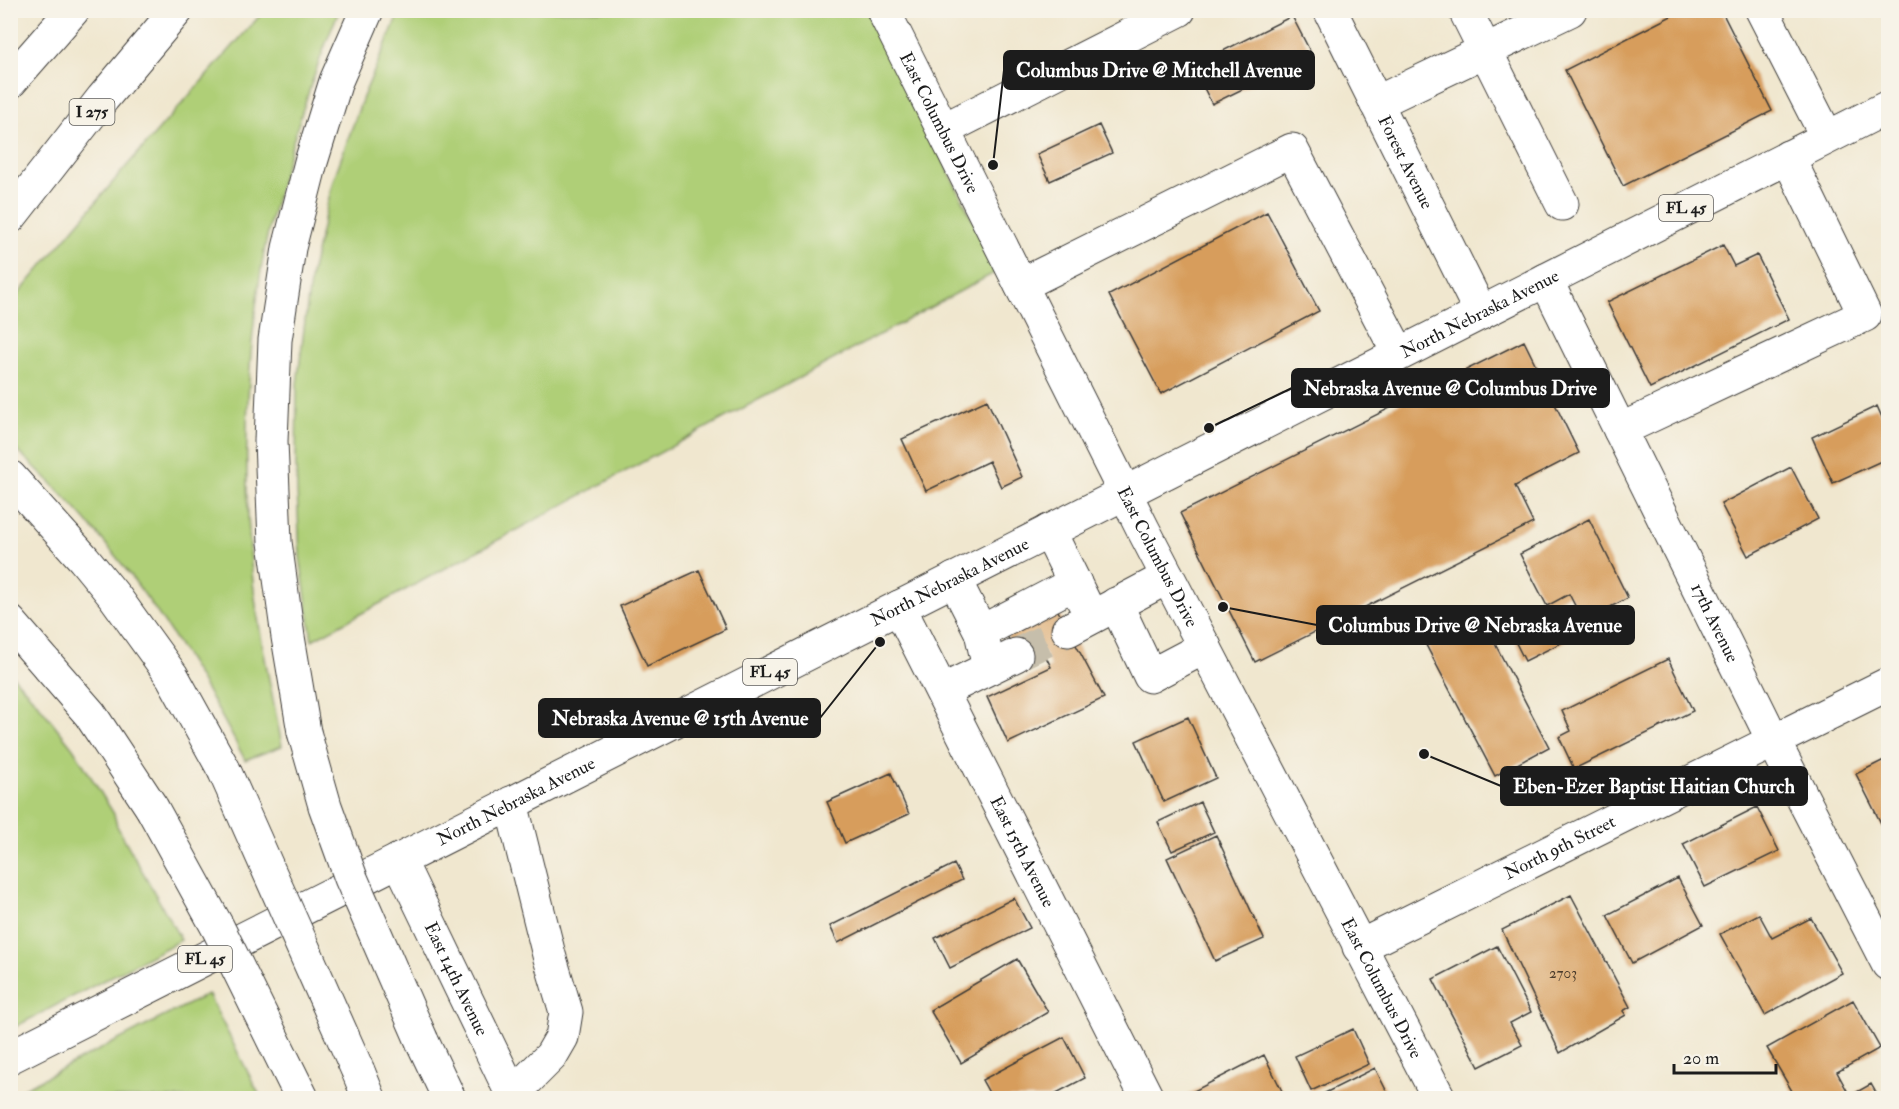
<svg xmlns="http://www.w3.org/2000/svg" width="1899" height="1109" font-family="'IM FELL Double Pica',serif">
<rect width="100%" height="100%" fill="#f7f3e8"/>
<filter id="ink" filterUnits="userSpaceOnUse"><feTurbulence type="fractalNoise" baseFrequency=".0167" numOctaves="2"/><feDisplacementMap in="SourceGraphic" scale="12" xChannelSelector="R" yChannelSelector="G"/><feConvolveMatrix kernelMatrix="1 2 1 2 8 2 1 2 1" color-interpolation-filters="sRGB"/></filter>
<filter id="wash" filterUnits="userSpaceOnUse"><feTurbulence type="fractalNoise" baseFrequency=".008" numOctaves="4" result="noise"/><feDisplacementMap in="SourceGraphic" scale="24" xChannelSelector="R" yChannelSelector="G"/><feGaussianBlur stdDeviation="1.35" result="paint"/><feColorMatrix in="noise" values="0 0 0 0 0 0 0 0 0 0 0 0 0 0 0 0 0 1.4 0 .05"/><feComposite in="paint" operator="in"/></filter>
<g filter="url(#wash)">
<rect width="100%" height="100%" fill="#f0e7cf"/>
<path fill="#afcf77" stroke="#66764a" stroke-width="1.5" d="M264 11H339C320 55 305 101 291 148 280 184 269 221 263 258 247 354 243 451 250 548 254 615 270 681 282 746L245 760C185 644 110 532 11 445L10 304 124 169Z
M400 11H869L998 271 312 640 300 557 296 466 297 384 311 274 333 181 363 97Z
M11 674 38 704 73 748 114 814 117 826 181 940 11 1029Z
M208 994 261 1098H11V1095Z"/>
<g id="blocks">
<path fill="#d79d5b" d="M1683 10H1721L1772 111 1623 186 1565 70Z
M1292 16 1312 55 1212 104 1193 66Z
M1099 125 1112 153 1050 181 1037 154Z
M1267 212 1319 311 1161 394 1109 295Z
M1723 245 1734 266 1757 255 1789 319 1650 388 1607 302Z
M1524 341 1579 453 1515 486 1533 523 1255 662 1180 513Z
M987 400 1022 477 1001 487 989 461 926 491 902 439Z
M1877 406 1888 431V458L1833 483 1812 437Z
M1791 467 1818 519 1748 556 1721 504Z
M1589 519 1628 598 1583 621 1569 594 1547 606 1520 554Z
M699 570 726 629 647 666 620 606Z
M1057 609 1104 698 1008 743 987 697 1051 667 1044 653 1021 666 1006 633Z
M1554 614 1567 640 1525 661 1512 635Z
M1481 617 1549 747 1495 776 1426 645Z
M1668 659 1693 711 1574 769 1559 737 1571 731 1562 711Z
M1188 717 1216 778 1164 802 1136 741Z
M1888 758V837L1856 774Z
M891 773 909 814 845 843 827 802Z
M1200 802 1214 832 1172 851 1158 822Z
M1757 807 1779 851 1705 887 1683 844Z
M1216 835 1264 939 1215 961 1167 858Z
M954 864 962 880 838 943 830 926Z
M1678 878 1703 925 1632 963 1607 915Z
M1571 895 1630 1007 1623 1011 1626 1015 1560 1053 1502 930Z
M1014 898 1030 928 950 968 935 938Z
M1759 914 1772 938 1811 918 1842 973 1765 1015 1720 934Z
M1497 946 1531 1012 1510 1023 1522 1045 1479 1067 1433 979Z
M1017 959 1048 1012 961 1063 930 1010Z
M1853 1000 1880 1048 1837 1072 1850 1096 1871 1084 1879 1098H1796L1767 1048Z
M1353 1029 1369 1064 1311 1091 1295 1056Z
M1064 1037 1085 1078 1047 1098H992L982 1080Z
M1264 1055 1284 1095 1276 1098H1190L1188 1094Z
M1375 1068 1390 1098H1315Z"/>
</g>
</g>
<g filter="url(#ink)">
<use href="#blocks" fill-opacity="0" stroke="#3c3a37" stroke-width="1.5"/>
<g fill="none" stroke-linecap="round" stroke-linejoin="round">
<path stroke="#c6beab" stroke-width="33" stroke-dasharray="33 16" stroke-linecap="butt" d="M1016 655 1068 630"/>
<defs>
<g id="minor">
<path id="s1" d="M1330 10 1481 313"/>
<path d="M1465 10 1562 204"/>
<path d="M1762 10 1827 137"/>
<path d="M1376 103 1570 10"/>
<path d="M943 130 1179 10"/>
<path id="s2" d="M1546 280 1774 742 1888 964"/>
<path d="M1021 285 1292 150 1399 354"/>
<path d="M1620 430 1865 315 1788 157"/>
<path d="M1049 531 1084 602"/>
<path d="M954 579 981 632"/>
<path d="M1116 604 1150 676 1205 647"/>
<path id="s3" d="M899 607 1147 1098"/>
<path d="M1068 630 1168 577"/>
<path d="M989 668 981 632 1075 583"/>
<path d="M942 691 1016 655"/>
<path d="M511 803 549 955 566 1012 562 1037 551 1056 512 1095"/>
<path id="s4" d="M399 860 514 1098"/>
<path id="s5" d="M1359 947 1888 684"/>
</g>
<g id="major">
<path id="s6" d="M883 10 1143 529 1439 1098"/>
<path id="s7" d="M10 1057 1888 107"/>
</g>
<path id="highway" d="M10 82 73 10
M10 217 103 98 177 10
M10 477 84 559 115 597 172 676 224 770
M10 622 90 714 152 808
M304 732 288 637 275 542 271 441 275 340 289 248 311 162 336 81 367 10
M422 1041 449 1098
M358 1071 369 1098"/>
</defs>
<use href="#minor" stroke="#3c3a37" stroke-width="35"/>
<use href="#major" stroke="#3c3a37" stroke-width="35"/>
<use href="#highway" stroke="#3c3a37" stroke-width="35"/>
<use href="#minor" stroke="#fff" stroke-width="33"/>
<use href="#major" stroke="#fff" stroke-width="33"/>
<use href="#highway" stroke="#fff" stroke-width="33"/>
<defs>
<path id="highway-bridge" d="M304 732 325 806 351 878 422 1041
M224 770 358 1071
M152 808 218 928 302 1098"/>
</defs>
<use href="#highway-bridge" stroke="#3c3a37" stroke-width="35" stroke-linecap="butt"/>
<use href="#highway-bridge" stroke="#fff" stroke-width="33"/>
</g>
</g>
<g text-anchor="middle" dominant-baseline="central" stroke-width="4.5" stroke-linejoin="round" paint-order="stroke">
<g font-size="15" fill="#4b3c2c">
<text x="1563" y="973">2703</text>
</g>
<g fill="#f7f3e8" stroke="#5e5c59" stroke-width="1.5">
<rect x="69.5" y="99" width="45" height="26" rx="4.5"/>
<rect x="1659" y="195" width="54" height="26" rx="4.5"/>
<rect x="743" y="659" width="54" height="26" rx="4.5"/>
<rect x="178" y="946" width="54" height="26" rx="4.5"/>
</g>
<g font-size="16" font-weight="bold" fill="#1c1c1c">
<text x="92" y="112">I 275</text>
<text x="1686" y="208">FL 45</text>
<text x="770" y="672">FL 45</text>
<text x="205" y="959">FL 45</text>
</g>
<g font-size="18" fill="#1c1c1c" stroke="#f7f3e8">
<text stroke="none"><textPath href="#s6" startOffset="126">East Columbus Drive</textPath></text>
<text stroke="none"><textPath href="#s1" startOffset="170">Forest Avenue</textPath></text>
<text stroke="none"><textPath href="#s7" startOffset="1647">North Nebraska Avenue</textPath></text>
<text stroke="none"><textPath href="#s6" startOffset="612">East Columbus Drive</textPath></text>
<text stroke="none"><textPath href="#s7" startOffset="1053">North Nebraska Avenue</textPath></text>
<text stroke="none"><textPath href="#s2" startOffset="382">17th Avenue</textPath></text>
<text stroke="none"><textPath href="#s7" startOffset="567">North Nebraska Avenue</textPath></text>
<text stroke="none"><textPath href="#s5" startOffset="224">North 9th Street</textPath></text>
<text stroke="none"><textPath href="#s3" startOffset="274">East 15th Avenue</textPath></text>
<text stroke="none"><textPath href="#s4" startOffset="132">East 14th Avenue</textPath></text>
<text stroke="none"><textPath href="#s6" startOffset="1098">East Columbus Drive</textPath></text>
</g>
</g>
<path fill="none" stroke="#1c1c1c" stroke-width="2" d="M993 165L1004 70M1209 428L1292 388M1223 607L1317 625M880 642L820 718M1424 754L1501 786"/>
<g fill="#1c1c1c" stroke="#f7f3e8" stroke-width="2">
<circle cx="993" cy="165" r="6"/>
<circle cx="1209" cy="428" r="6"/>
<circle cx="1223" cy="607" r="6"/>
<circle cx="880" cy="642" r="6"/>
<circle cx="1424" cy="754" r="6"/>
</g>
<g fill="#1c1c1c" stroke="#1c1c1c" stroke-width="2">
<rect x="1004" y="51" width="310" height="38" rx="6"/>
<rect x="1292" y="369" width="317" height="38" rx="6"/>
<rect x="1317" y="606" width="317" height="38" rx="6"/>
<rect x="539" y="699" width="281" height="38" rx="6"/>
<rect x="1501" y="767" width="306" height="38" rx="6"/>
</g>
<g font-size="20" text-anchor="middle" font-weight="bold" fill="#fff">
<text x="1159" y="77">Columbus Drive @ Mitchell Avenue</text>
<text x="1450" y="395">Nebraska Avenue @ Columbus Drive</text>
<text x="1475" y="632">Columbus Drive @ Nebraska Avenue</text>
<text x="680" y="725">Nebraska Avenue @ 15th Avenue</text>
<text x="1654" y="793">Eben-Ezer Baptist Haitian Church</text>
</g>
<rect width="1899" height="1109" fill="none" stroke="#f7f3e8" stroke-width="36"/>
<path d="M1674 1064v9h102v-9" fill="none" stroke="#1c1c1c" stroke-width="3"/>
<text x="1683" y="1064" font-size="18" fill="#1c1c1c" stroke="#f7f3e8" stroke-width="4.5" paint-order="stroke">20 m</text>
</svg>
